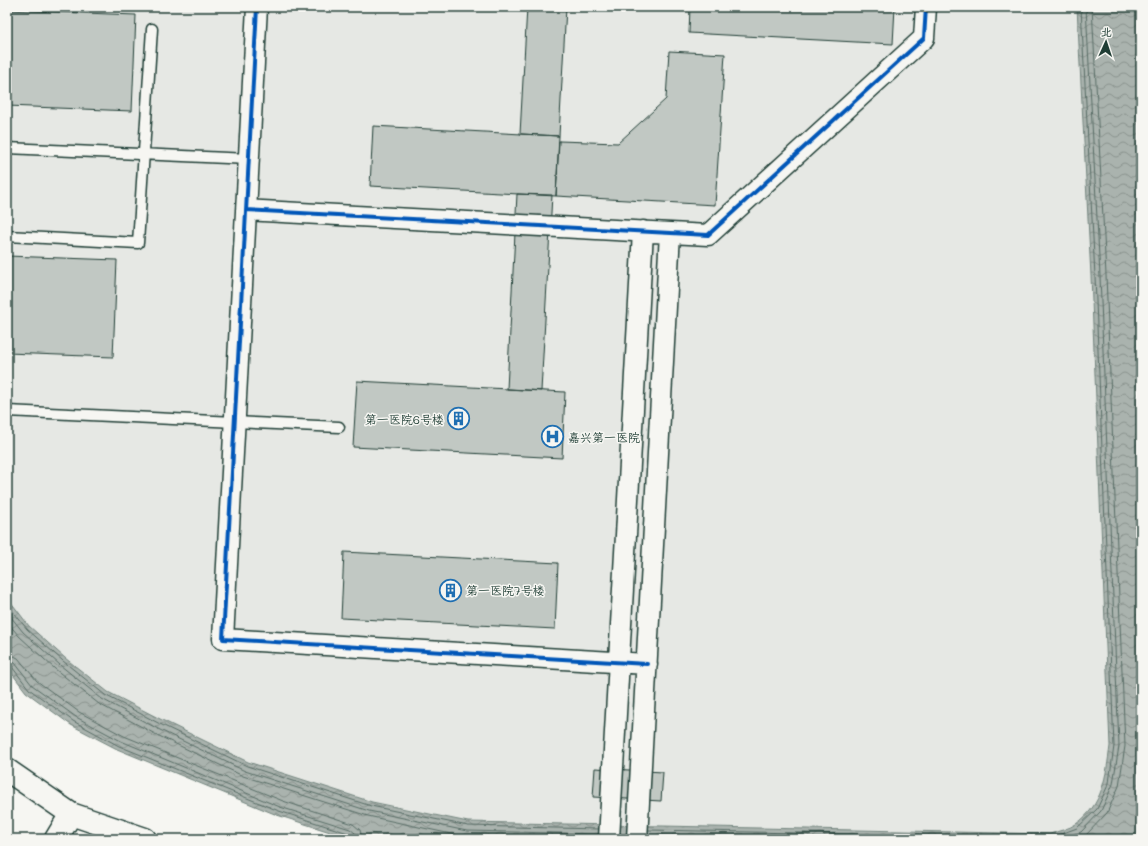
<svg xmlns="http://www.w3.org/2000/svg" width="1148" height="846" font-family="Mali,'LXGW WenKai TC',sans-serif">
<defs>
<pattern id="water-waves" width="16" height="10" patternUnits="userSpaceOnUse"><rect width="16" height="10" fill="#aab3ae"/><path d="M0 5q4-4 8 0t8 0" fill="none" stroke="#8a938e"/></pattern>
</defs>
<rect width="100%" height="100%" fill="#f6f6f2"/>
<filter id="ink" filterUnits="userSpaceOnUse"><feTurbulence type="fractalNoise" baseFrequency=".025" numOctaves="2"/><feDisplacementMap in="SourceGraphic" scale="8" xChannelSelector="R" yChannelSelector="G"/><feConvolveMatrix kernelMatrix="1 2 1 2 8 2 1 2 1" color-interpolation-filters="sRGB"/></filter>
<g filter="url(#ink)">
<path fill="#e6e8e4" d="M7 7H1077L1091 276 1110 746 1105 782 1094 807 1075 825 1050 834 468 822 372 802 248 762 164 721 108 692 65 658 29 626 7 597Z"/>
<path fill="url(#water-waves)" stroke="#72847d" d="M1077 7H1141V839H352L277 815 117 749 71 725 26 692 7 667V597L29 626 65 658 108 692 164 721 248 762 372 802 468 822 1050 834C1058 831 1069 829 1076 824 1103 805 1106 776 1110 746L1091 276Z"/>
<g fill="none" stroke-linecap="round" stroke-linejoin="round">
<path stroke="#576c65" stroke-width="1" d="M7 604 27 629 63 661 105 695 162 725 247 766 371 806 468 826 599 829
M7 612 23 632 60 665 102 699 160 730 245 771 369 811 467 831 598 834
M7 622 19 636 55 669 99 704 157 735 243 776 368 816 465 837 562 839
M7 654 12 655 18 658 37 681 79 712 124 736 283 801 353 824 360 830 362 839
M7 660 15 663 32 685 76 717 121 741 280 807 350 829 355 833 356 839
M7 665 12 667 29 689 73 721 119 746 279 811 348 833 350 835 351 839
M649 830 1050 838 1077 828 1097 809 1109 783 1114 746 1095 276 1081 7
M648 835 874 839
M1062 839 1081 832 1101 811 1113 784 1119 746 1100 276 1086 7
M1080 839 1086 835 1107 813 1119 786 1125 746 1106 275 1092 7"/>
</g>
<path fill="#c1c8c3" stroke="#1f3d34" d="M527 7H566L559 136 520 134Z
M690 7H895L893 44 689 33Z
M7 10 136 15 132 111 7 106Z
M669 51 725 54 715 205 556 196 559 141 618 143 666 99Z
M373 126 559 136 556 196 370 186Z
M517 194 552 195 541 391 507 389Z
M7 256 117 260 113 357 7 353Z
M357 381 565 392 562 458 353 447Z
M344 552 558 563 555 629 341 618Z
M595 768 663 772 661 801 593 797Z"/>
<g fill="none" stroke-linecap="round" stroke-linejoin="round">
<defs>
<path id="service" d="M7 148 249 159
M7 236 138 243 152 29
M7 411 339 427"/>
<path id="minor" d="M257 7 223 639 647 664
M246 210 708 235 924 38 926 7
M609 839 643 231
M637 839 670 233"/>
<path id="tertiary" d="M7 770 71 814 145 839
M56 839 71 814"/>
</defs>
<use href="#service" stroke="#1f3d34" stroke-width="13"/>
<use href="#minor" stroke="#1f3d34" stroke-width="23"/>
<use href="#tertiary" stroke="#1f3d34" stroke-width="25"/>
<use href="#service" stroke="#f6f6f2" stroke-width="10"/>
<use href="#minor" stroke="#f6f6f2" stroke-width="20"/>
<use href="#tertiary" stroke="#f6f6f2" stroke-width="22"/>
<defs>
<path id="cycleway" d="M257 7 223 639 647 664
M246 210 708 235 924 38 926 7"/>
</defs>
<use href="#cycleway" stroke="#f6f6f2" stroke-width="6"/>
<use href="#cycleway" stroke="#0057b8" stroke-width="4"/>
</g>
</g>
<defs>
<symbol id="building-ring" viewBox="-11 -11 22 22"><circle r="9.5" fill="#f6f6f2" stroke="#1f6fb2" stroke-width="1.5"/><path d="M-4-6H4V6H1V3H-1V6H-4ZM-2.5-4.3h1.7v1.8h-1.7ZM.8-4.3h1.7v1.8H.8ZM-2.5-1h1.7V.8h-1.7ZM.8-1h1.7V.8H.8Z" fill="#1f6fb2"/></symbol>
<symbol id="hospital-ring" viewBox="-11 -11 22 22"><circle r="9.5" fill="#f6f6f2" stroke="#1f6fb2" stroke-width="1.5"/><path d="M-5-5h3v3.5h4V-5h3V5h-3V1.5h-4V5h-3Z" fill="#1f6fb2"/></symbol>
</defs>
<g fill-rule="evenodd">
<use href="#building-ring" x="446" y="406" width="25" height="25"/>
<use href="#hospital-ring" x="540" y="424" width="25" height="25"/>
<use href="#building-ring" x="438" y="578" width="25" height="25"/>
</g>
<g text-anchor="middle" dominant-baseline="central" stroke-width="3" stroke-linejoin="round" paint-order="stroke">
<g font-size="12" fill="#1f3d34" stroke="#f6f6f2" text-anchor="start">
<text x="444" y="419" text-anchor="end">第一医院6号楼</text>
<text x="568" y="437">嘉兴第一医院</text>
<text x="466" y="590">第一医院7号楼</text>
</g>
</g>
<rect width="1148" height="846" fill="none" stroke="#f6f6f2" stroke-width="24"/>
<rect x="12" y="12" width="1124" height="822" fill="none" stroke="#1f3d34" stroke-width="1.5" filter="url(#ink)"/>
<g transform="translate(1106 42) rotate(3)" stroke="#f6f6f2" stroke-width="3" paint-order="stroke">
<path d="M0-3L7 15L0 10L-7 15Z" fill="#1f3d34"/>
<text y="-6" font-size="11" font-weight="bold" text-anchor="middle" fill="#1f3d34">北</text>
</g>
</svg>
